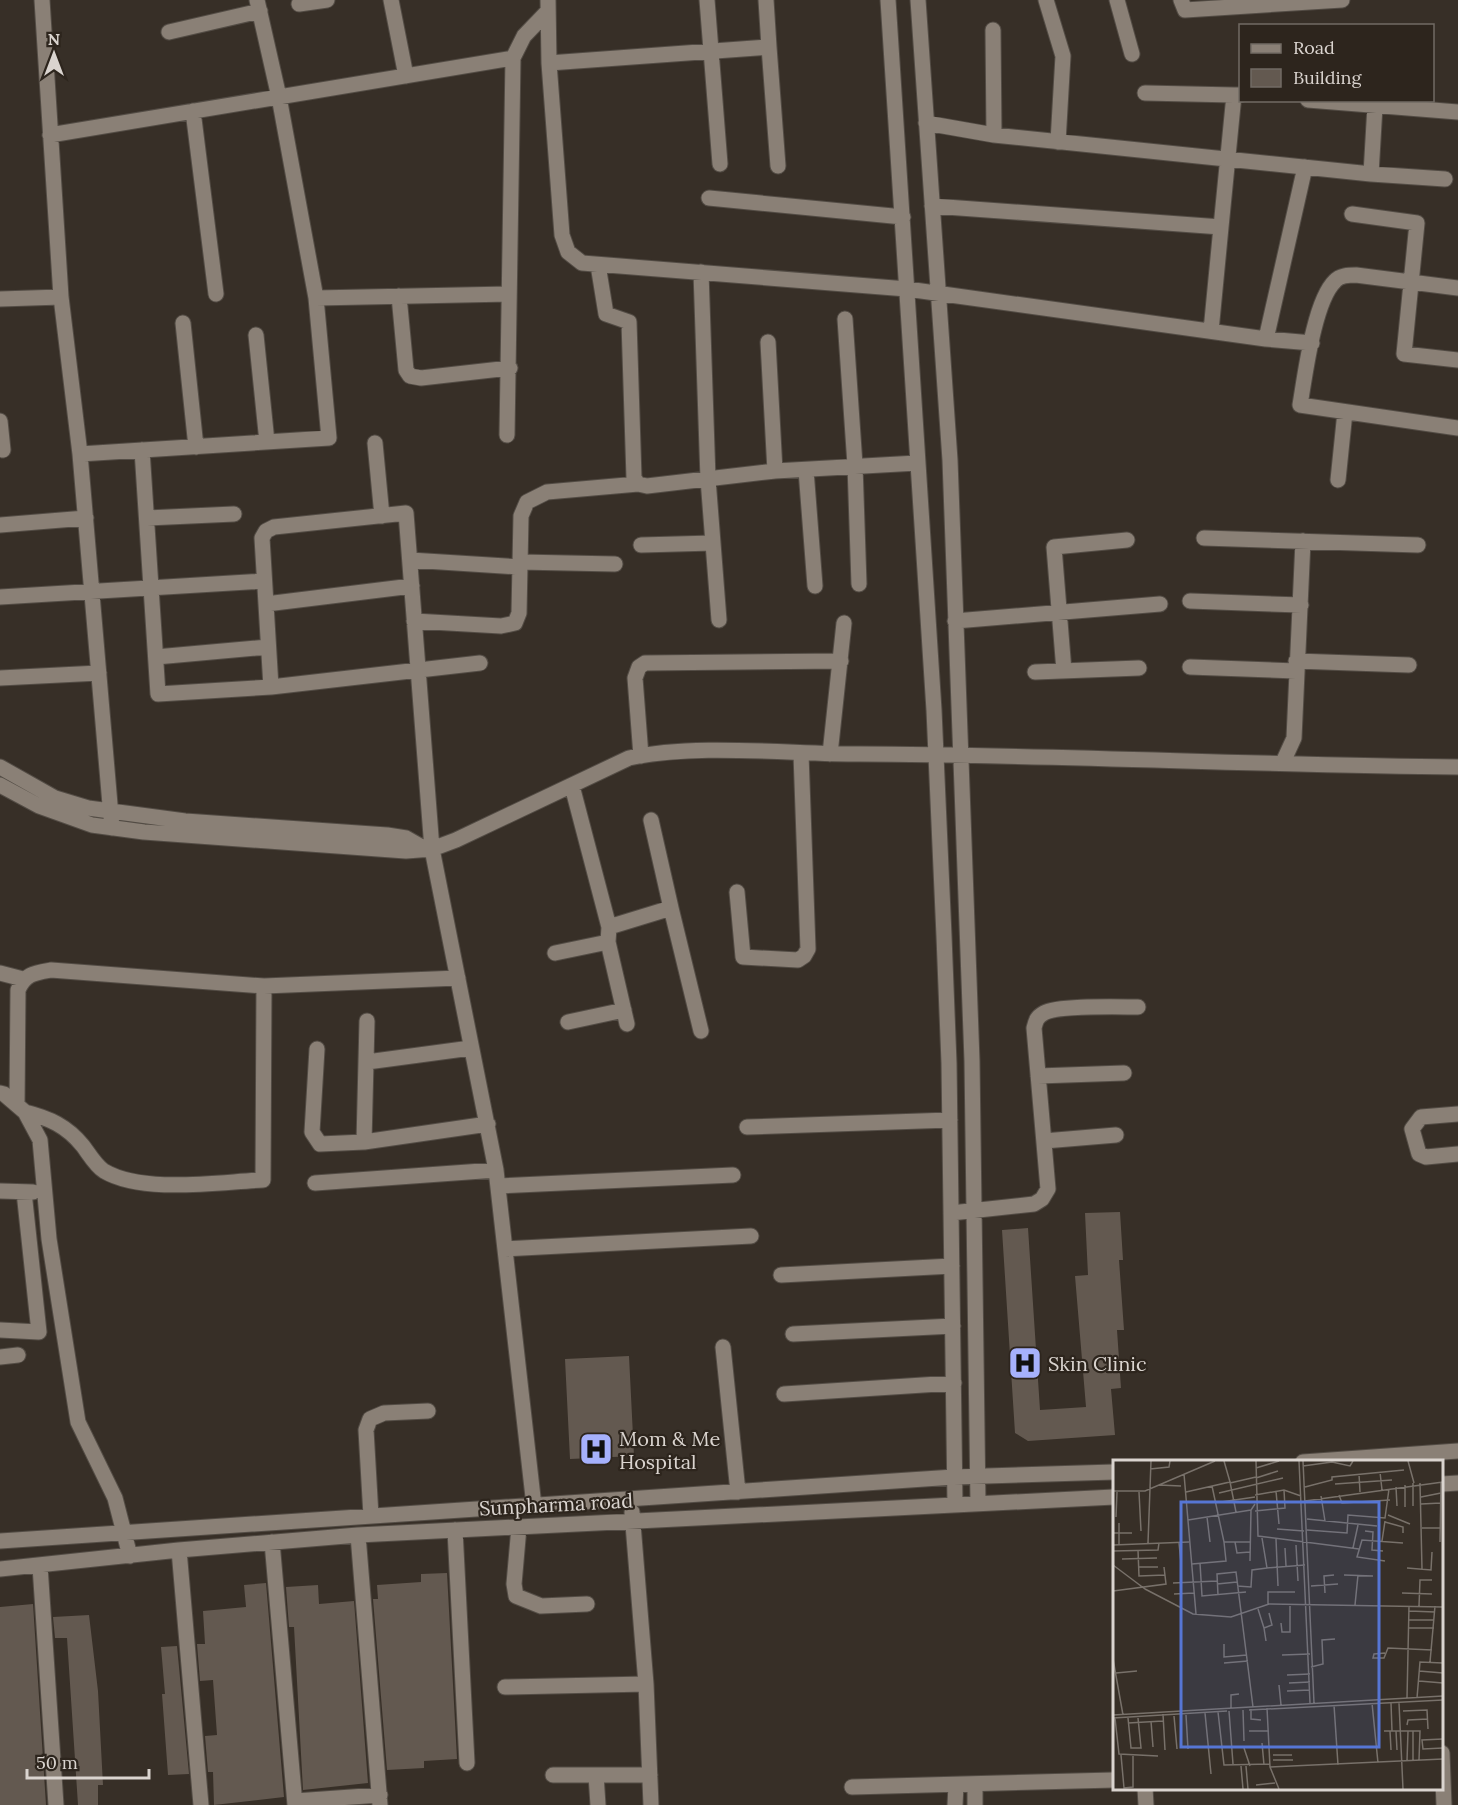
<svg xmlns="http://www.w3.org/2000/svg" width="1458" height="1805" font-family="Lora,serif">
<rect width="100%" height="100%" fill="#372f27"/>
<path fill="#635950" d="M1120 1212 1123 1260H1119L1124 1330H1117L1121 1388 1111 1389 1115 1435 1028 1441 1015 1433 1002 1230 1028 1228 1040 1410 1086 1407 1075 1276 1088 1275 1085 1213Z
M629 1356 634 1456 570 1459 565 1359Z
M447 1573 457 1759 424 1761V1768L387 1770 373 1599H378L377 1585 421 1582V1574Z
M266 1583 284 1797 214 1805 213 1772H208L205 1736 217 1735 213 1680 200 1681 197 1644H205L203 1611 246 1607 244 1585Z
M318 1585 319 1604 354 1601 368 1783 303 1790 294 1627H289L286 1587Z
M33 1604 46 1805H0V1607Z
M89 1615 98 1691 103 1785H98V1805H78L67 1638H55L53 1617Z
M177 1646 189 1774 168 1775 162 1694H165L161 1647Z"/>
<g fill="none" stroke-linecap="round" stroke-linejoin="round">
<defs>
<path id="minor" d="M42 0 61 297 80 454 112 828
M257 0 279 97 316 298 509 294
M391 0 406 76
M548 0 549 63 562 235 568 252 582 263 907 289 1266 339 1312 343
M707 0 720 164
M888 0 934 710 944 936 949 1063 955 1505
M918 0 950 460 972 1061 978 1504
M1046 0 1063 56 1058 142
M1117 0 1132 54
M1181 0 1185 10 1342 0
M299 4 327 0
M993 30 994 135
M169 32 260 11
M769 47 778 166
M549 63 769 47 766 0
M1145 93 1234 95
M1308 100 1458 112
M193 111 216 294
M926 123 994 135 1371 174 1445 179
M50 135 513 58
M1371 174 1375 106
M709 198 903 217
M932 206 1221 227 1234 95H1240
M1352 214 1417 223 1404 354 1458 360
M598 265 606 314 629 322 634 478 638 484 647 486 775 471 917 463
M701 272 708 479 719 620
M1458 288 1356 275C1349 275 1340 275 1335 281 1314 301 1305 376 1300 405L1458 428
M399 296 406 370 410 376 421 378 510 368
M0 299 61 297
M845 319 855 465 859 584
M183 323 196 447
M1211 331 1221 227
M256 335 267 442
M1266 339 1305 167
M768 342 775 471
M0 421 3 450
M507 435 513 58 524 36 548 11
M375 443 382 516
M142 450 158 694 271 687 480 663
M80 454 329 438 316 298
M806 470 815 586
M1338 480 1345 412
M147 518 234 514
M0 525 86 518
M1204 538 1418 545
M641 545 713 543
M410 560 520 567
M520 562 615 564
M0 597 264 581
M1190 601 1301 605
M266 604 412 586
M414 621 501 626 515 623 519 613 521 516 527 502 547 492 638 484
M955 621 1160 604
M156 657 268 647
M1296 661 1409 665
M1190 667 1296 671
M1064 671 1054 547 1127 540
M1035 672 1139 668
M0 678 99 673
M271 687 262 538 266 531 274 527 406 513 432 849 496 1170 534 1506
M830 754 844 623
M641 756 635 678 639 667 645 663 841 661
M1283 762 1294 738 1303 541
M0 767 55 798 88 808 185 821 387 835 406 838 427 850
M0 785 39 806 92 825 144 832 406 851 432 849 456 840 629 758C696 743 789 754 860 754 1059 755 1259 765 1458 767
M572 786 609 927
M737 892 743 957 798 960 804 956 808 949 801 754
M671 908 701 1031
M555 953 608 942
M0 973 23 979
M568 1022 624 1010
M627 1024 608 942 609 927 671 908 651 820
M317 1049 312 1132 320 1144 364 1142 488 1124
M367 1062 471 1048
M1038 1076 1124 1073
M0 1093 4 1094 25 1112 40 1140 49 1239 78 1422 115 1498 130 1556
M17 1105 18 990C25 974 34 973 51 970L264 986 458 978
M25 1112C49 1118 67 1126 83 1146 89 1154 96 1166 104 1171 143 1194 218 1182 263 1180L264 986
M1458 1114 1421 1117 1412 1129 1419 1154 1426 1157 1458 1154
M747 1127 950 1120
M1044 1141 1116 1135
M364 1142 367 1021
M315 1183 496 1170
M498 1186 733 1175
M0 1191 33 1192
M951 1213 1034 1204 1042 1199 1048 1189 1034 1028C1036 1020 1037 1017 1044 1013 1058 1005 1119 1007 1138 1007
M505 1249 751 1236
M781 1275 952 1266
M0 1330 39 1332 24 1192
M793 1334 953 1326
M723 1347 738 1492
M0 1357 18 1355
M784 1394 954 1383
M1303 1462 1458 1451
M1442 1484 1458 1483
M632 1512 646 1684 651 1805
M371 1516 366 1430 370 1419 384 1413 428 1411
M519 1527 514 1584 516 1596 541 1606 587 1604
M455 1530 467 1763
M358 1535 380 1805
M0 1541 954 1477 1114 1472
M272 1542 295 1805
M179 1550 201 1805
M40 1566 56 1805
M0 1569 179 1550 358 1535 1114 1497
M505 1687 646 1684
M1442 1753 1444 1805
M553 1775H650
M596 1775 598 1805
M975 1784V1805
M852 1787 1114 1780
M1145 1788 1146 1805
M295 1801 380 1795
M955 1805 956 1785"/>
</defs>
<use href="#minor" stroke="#534c45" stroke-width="17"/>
<use href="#minor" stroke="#8a8076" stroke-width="15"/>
</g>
<defs>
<symbol id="hospital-square" viewBox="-11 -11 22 22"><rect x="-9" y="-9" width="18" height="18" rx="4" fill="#a6b1fc" stroke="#2d251d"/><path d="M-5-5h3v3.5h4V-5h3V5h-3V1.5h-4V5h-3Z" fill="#111"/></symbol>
</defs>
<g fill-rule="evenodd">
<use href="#hospital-square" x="1006" y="1344" width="38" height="38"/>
<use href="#hospital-square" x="577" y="1430" width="38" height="38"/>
</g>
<g text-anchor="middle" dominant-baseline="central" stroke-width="4.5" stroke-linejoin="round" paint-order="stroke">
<g font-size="20" fill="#dad4cf" stroke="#2d251d" text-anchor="start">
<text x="1048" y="1363">Skin Clinic</text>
<text x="619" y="1438">Mom &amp; Me<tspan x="619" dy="23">Hospital</tspan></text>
</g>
<g font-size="20" fill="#dad4cf" stroke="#2d251d">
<text transform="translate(556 1504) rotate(-3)">Sunpharma road</text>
</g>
</g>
<g transform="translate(1113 1460)">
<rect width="330" height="330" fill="#372f27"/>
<path fill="none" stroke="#78716a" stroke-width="1.5" d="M111 1 117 22M143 1 145 76 246 89M186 1 197 243M190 1 201 243M295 1 301 23M190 6 219 2 237 6 240 1M143 8 166 1M37 9 56 7 57 1M267 12 269 30M71 14 83 154M246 14 247 32M143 18 165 11M117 23 143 17M300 23V46M307 23 309 109M222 24 279 20M46 25 68 26M99 26 111 82H137M192 27 219 20V17L291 10M283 27 284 46M0 31H32L102 1M163 31 166 64M26 32 28 71M73 32 117 22 123 52M106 33 170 18M142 35 171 30 188 36M226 35 229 43 277 40M208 36 212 61M308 37 328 33M192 41 330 22M108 42 142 37M308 44 328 43M292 47V25M142 51 172 48 171 30M275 55 297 64M3 57 4 32M94 57 97 82M194 59 264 66M75 60 138 50M272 62 290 67V73M6 63V84M309 68H328M164 69 191 71M194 70 234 73 235 55 272 58 276 29M252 71 260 72 259 90 270 91M0 73H19M149 78 154 108 192 105M163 79 165 126M269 81 272 61M122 82 124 93 137 92M327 82 328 22M35 83 38 1M66 83 68 103M0 85 76 82M183 85 185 121M172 88 173 106M240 88 245 65M25 90 26 116 52 115M0 91 45 90 46 83M9 99 44 98M137 101 138 50 142 44M272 101 244 97 249 80 290 83M87 103 89 136 133 132M79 104 113 101 111 82M0 105 32 129M26 107H45M294 108 318 110 319 92M231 115 260 116M60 123 104 121M104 124 124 122M124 126 138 127 139 110 154 108M198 126 225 124M32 129 80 154 118 157 156 144 330 147M0 131 53 124 51 107M212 133 211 116 221 115M289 133 319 134M61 134 81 133M105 135 104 114 123 112 140 247M155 145V132H182M242 145 245 115M306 146 307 120H319M145 149 151 168M296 151 322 152M295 160H321M168 163 169 172H177V144M295 168H321M153 181 151 168 159 165 156 153M111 184V197L134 195M272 193 261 194 260 198H271L275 188 319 190M169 195 197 194M0 199 10 255M317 202 322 146M111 203 135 201M198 207 210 204 209 180 222 179M306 211 330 213M3 213 24 211M174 215 197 214M306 221 330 223M176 223 197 222M166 225 168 245M174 231 197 230M294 238 296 146M304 238 307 202 330 203M259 243 265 303M278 243 279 271M286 243 290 329M221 245 225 305M118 248V235L126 234M154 248 157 307 166 329M138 249V259L148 260M130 250 131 281M136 250 330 240M116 251 120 304M290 251 314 250 315 269M105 252 111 305 157 304M92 253 98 314M50 254 52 290M0 255 330 236M73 255 75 289M61 256 64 289M0 258 114 251M2 258 6 294 45 296M15 258 18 288H28L25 258M38 261 40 287M15 263 50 261M294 265 295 260 315 259M136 271H156M271 271H307L306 300M277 271 278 290M283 271 284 290M330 279 309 280 310 289 330 288M149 283 151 305M131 288 137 306M8 295 11 328 20 327V296M160 295H179M160 300H180M294 301 295 271M300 301V271M128 306 130 329M133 306 135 329M157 307 330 299M143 325 162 323"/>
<path fill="#5676d5" fill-opacity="0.15" stroke="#5676d5" stroke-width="3" d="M68 42H266V287H68Z"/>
<rect width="330" height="330" fill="none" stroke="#dad4cf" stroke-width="3"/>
</g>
<rect x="1239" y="24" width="195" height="78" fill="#2d251d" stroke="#726b64" stroke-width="1.5"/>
<rect x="1251" y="44" width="30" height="9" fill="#8a8076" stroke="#726b64" stroke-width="1.5"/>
<text x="1293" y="54" font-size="18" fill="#dad4cf">Road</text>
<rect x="1251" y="69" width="30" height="18" fill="#635950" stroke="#726b64" stroke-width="1.5"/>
<text x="1293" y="84" font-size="18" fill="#dad4cf">Building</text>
<g transform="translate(54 54)" stroke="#2d251d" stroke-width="4.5" paint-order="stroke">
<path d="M0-4.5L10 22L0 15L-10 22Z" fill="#dad4cf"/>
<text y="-9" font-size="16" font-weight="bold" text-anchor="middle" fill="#dad4cf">N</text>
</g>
<path d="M27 1769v9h122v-9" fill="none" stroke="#dad4cf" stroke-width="3"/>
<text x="36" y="1769" font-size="18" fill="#dad4cf" stroke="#2d251d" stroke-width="4.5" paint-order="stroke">50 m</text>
</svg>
